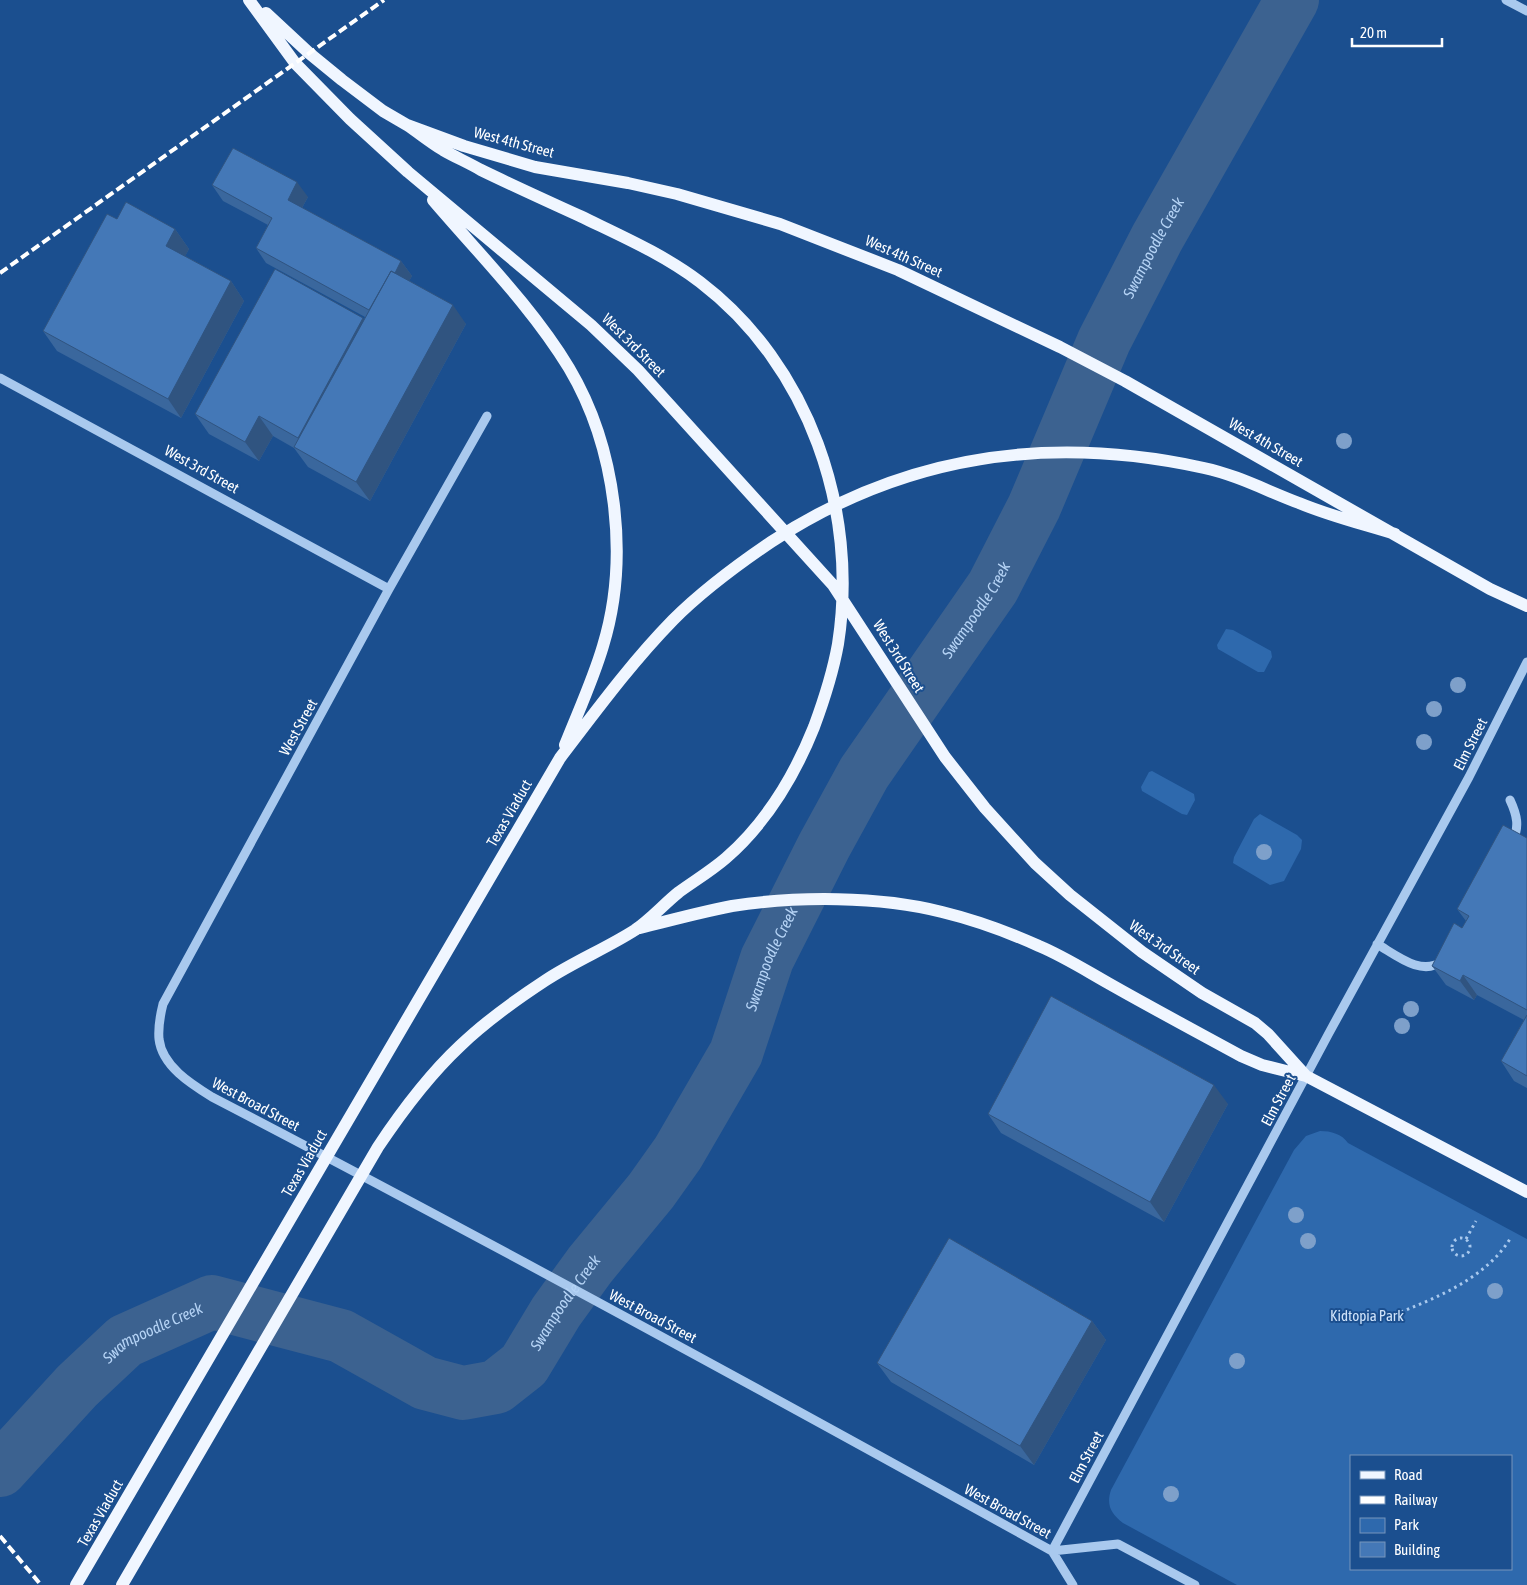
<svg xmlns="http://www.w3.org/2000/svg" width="1527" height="1585" font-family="'Asap Condensed',sans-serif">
<rect width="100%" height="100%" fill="#1b4f8f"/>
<path fill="#2e69ad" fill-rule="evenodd" d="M1226 629 1233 630 1271 651 1272 657 1264 672H1258L1218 649 1217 645Z
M1152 771 1194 794 1195 800 1187 815 1182 814 1142 791 1141 787 1149 772Z
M1260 814 1297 835 1302 840 1301 849 1284 881 1270 885 1233 863 1234 857 1254 819Z
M1320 1131C1331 1131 1342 1134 1348 1143L1527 1239V1585H1237L1123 1523C1111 1514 1106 1505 1111 1490L1294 1150 1306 1136ZM1351 1456H1511V1569H1351Z"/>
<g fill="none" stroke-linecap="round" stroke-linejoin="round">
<path stroke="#3c6290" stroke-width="54" id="s1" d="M0 1470 77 1386 125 1341 212 1302 341 1336 425 1383 463 1393 496 1387 524 1365 556 1312 590 1265 651 1191 678 1153 736 1053 767 959 824 846 864 773 993 587 1034 507 1104 341 1157 238 1292 0"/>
<path stroke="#a9c9ee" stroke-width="3" stroke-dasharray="2.5 4" stroke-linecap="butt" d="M1452 1247a9 9 0 1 1 18 0a9 9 0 1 1-18 0Z
M1466 1239 1476 1221
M1401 1312C1441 1296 1486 1277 1510 1239"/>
<path stroke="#a9c9ee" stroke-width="9" d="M1506 0 1527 11
M0 378 389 589
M487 416 389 589 163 1004C160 1016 158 1027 159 1039 162 1066 191 1084 212 1097 495 1244 774 1397 1052 1551L1073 1585
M1510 800C1517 815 1520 827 1512 842
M1377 944C1396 955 1422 977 1442 961
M1052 1551 1329 1033 1469 777 1527 662
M1052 1551 1118 1544 1195 1585"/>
<path stroke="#f0f6ff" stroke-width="12" d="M249 0 295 63 350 119 408 172 591 325 638 370 833 585 945 757 985 808 1035 863 1070 895 1142 952 1202 993 1255 1023 1268 1034 1306 1076 1527 1192
M266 13 309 53 342 80 383 111 407 125 464 146 535 167 628 183 677 194 780 224 898 270 1060 347 1125 381 1490 589 1527 606
M433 200C479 254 532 307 569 368 616 447 630 558 603 646 593 680 578 712 565 745
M640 928C671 920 701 912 732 906 796 896 880 896 942 912 975 920 1008 932 1039 946 1063 956 1085 970 1108 983 1152 1008 1197 1032 1241 1056L1262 1065 1306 1076
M76 1585 560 758C596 711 631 663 673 620 702 591 737 565 771 542 905 454 1049 434 1204 468 1237 475 1267 491 1299 503 1330 516 1363 524 1395 534
M122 1585 378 1147C402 1111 429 1075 460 1046 486 1021 517 999 546 980 575 961 607 948 635 930 651 919 664 904 679 892 694 881 711 871 726 858 766 823 794 777 814 727 824 700 833 672 838 644 859 510 809 365 700 282 663 254 621 236 580 216 547 201 514 186 481 170 469 163 455 157 443 150 430 142 419 133 407 125"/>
<path stroke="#fff" stroke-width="4" stroke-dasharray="9 4" stroke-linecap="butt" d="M0 273 384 0
M0 1536 41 1585"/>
</g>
<g fill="#7ea0ca">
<circle cx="1344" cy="441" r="8"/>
<circle cx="1458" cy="685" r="8"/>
<circle cx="1434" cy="709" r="8"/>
<circle cx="1424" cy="742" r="8"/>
<circle cx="1264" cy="852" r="8"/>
<circle cx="1411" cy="1009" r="8"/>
<circle cx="1402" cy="1026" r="8"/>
<circle cx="1296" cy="1215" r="8"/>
<circle cx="1308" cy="1241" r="8"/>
<circle cx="1495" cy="1291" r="8"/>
<circle cx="1237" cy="1361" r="8"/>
<circle cx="1171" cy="1494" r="8"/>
</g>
<path fill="#3a679d" d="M212 185 308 197 302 208 401 261 412 276 409 281 466 324 370 501 308 467 294 448 273 436 259 461 209 434 195 414 363 318 364 320 365 317 266 263 256 248 268 225 223 201Z
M117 219 175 229 189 249 185 256 231 281 244 301 181 418 57 351 43 331Z
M1527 838V1088L1514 1081 1501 1061 1524 1020 1477 995 1474 1000 1446 985 1432 966 1462 928 1466 921 1457 909Z
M1228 1104 1164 1222 1001 1133 988 1114Z
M1092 1321 1106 1340 1034 1465 891 1382 877 1363Z"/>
<path fill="#305480" d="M297 182 308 197 298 215 288 200Z
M175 229 189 249 180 266 166 246Z
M401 261 412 276 384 327 374 312Z
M231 281 244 301 181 418 168 399Z
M453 305 466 324 370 501 356 482Z
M363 318 377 338 311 457 298 438Z
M259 416 273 436 259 461 245 442Z
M1463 975 1477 995 1474 1000 1460 981Z
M1214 1085 1228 1104 1164 1222 1150 1202Z
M1092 1321 1106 1340 1034 1465 1020 1446Z"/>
<path fill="#4478b7" stroke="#305480" d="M233 148 297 182 288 200 401 261 395 273 391 271 369 310 256 248 272 218 212 185Z
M126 202 175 229 166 246 231 281 168 399 43 331 107 214 117 219Z
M275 269 363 318 298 438 259 416 245 442 195 414Z
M391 271 453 305 356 482 294 447Z
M1503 825 1527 838V1010L1463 975 1460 981 1432 966 1454 923 1462 928 1469 916 1457 909Z
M1051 996 1214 1085 1150 1202 988 1114Z
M1527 1015V1076L1501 1061Z
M949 1238 1092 1321 1020 1446 877 1363Z"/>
<g text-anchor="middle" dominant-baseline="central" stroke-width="4" stroke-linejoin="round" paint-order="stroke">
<g font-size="15" fill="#fff" stroke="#1b4f8f">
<text transform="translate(514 142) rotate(15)">West 4th Street</text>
<text transform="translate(904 256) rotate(24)">West 4th Street</text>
<text transform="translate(634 345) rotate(45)">West 3rd Street</text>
<text transform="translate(1266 442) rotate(30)">West 4th Street</text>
<text transform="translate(202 469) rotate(29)">West 3rd Street</text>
<text transform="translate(899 656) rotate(58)">West 3rd Street</text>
<text transform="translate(298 727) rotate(-61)">West Street</text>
<text transform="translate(1470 744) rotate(-63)">Elm Street</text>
<text transform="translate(509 813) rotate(-60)">Texas Viaduct</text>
<text transform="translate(1165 947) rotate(35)">West 3rd Street</text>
<text transform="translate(1278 1100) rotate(-62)">Elm Street</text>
<text transform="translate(256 1104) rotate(28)">West Broad Street</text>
<text transform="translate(304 1163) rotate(-60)">Texas Viaduct</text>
<text transform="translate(653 1316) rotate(28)">West Broad Street</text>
<text transform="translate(1086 1457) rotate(-62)">Elm Street</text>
<text transform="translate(1008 1511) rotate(29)">West Broad Street</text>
<text transform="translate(100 1513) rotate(-60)">Texas Viaduct</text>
</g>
<g font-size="15" fill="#cfe3fa" stroke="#1b4f8f">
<text x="1367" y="1315">Kidtopia Park</text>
</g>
<g font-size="16" font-style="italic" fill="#b5d3f5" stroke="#1b4f8f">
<text stroke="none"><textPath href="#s1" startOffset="1902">Swampoodle Creek</textPath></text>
<text stroke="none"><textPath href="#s1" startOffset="1498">Swampoodle Creek</textPath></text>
<text stroke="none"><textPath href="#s1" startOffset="1092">Swampoodle Creek</textPath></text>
<text stroke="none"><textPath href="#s1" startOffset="688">Swampoodle Creek</textPath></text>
<text stroke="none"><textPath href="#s1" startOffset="208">Swampoodle Creek</textPath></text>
</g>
</g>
<rect x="1350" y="1455" width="162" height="115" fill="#1b4f8f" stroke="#7695bc"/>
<rect x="1360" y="1471" width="25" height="8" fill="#f0f6ff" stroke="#7695bc"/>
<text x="1394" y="1480" font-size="15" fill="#ffffff">Road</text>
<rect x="1360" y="1496" width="25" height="8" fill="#ffffff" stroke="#7695bc"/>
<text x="1394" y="1505" font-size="15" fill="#ffffff">Railway</text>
<rect x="1360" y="1518" width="25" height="15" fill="#2e69ad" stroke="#7695bc"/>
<text x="1394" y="1530" font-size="15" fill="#ffffff">Park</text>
<rect x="1360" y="1542" width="25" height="15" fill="#4478b7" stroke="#7695bc"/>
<text x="1394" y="1555" font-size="15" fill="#ffffff">Building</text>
<path d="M1352 38v8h90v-8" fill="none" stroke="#ffffff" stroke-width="2.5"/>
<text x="1360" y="38" font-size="15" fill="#ffffff" stroke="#1b4f8f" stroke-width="4" paint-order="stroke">20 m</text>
</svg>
